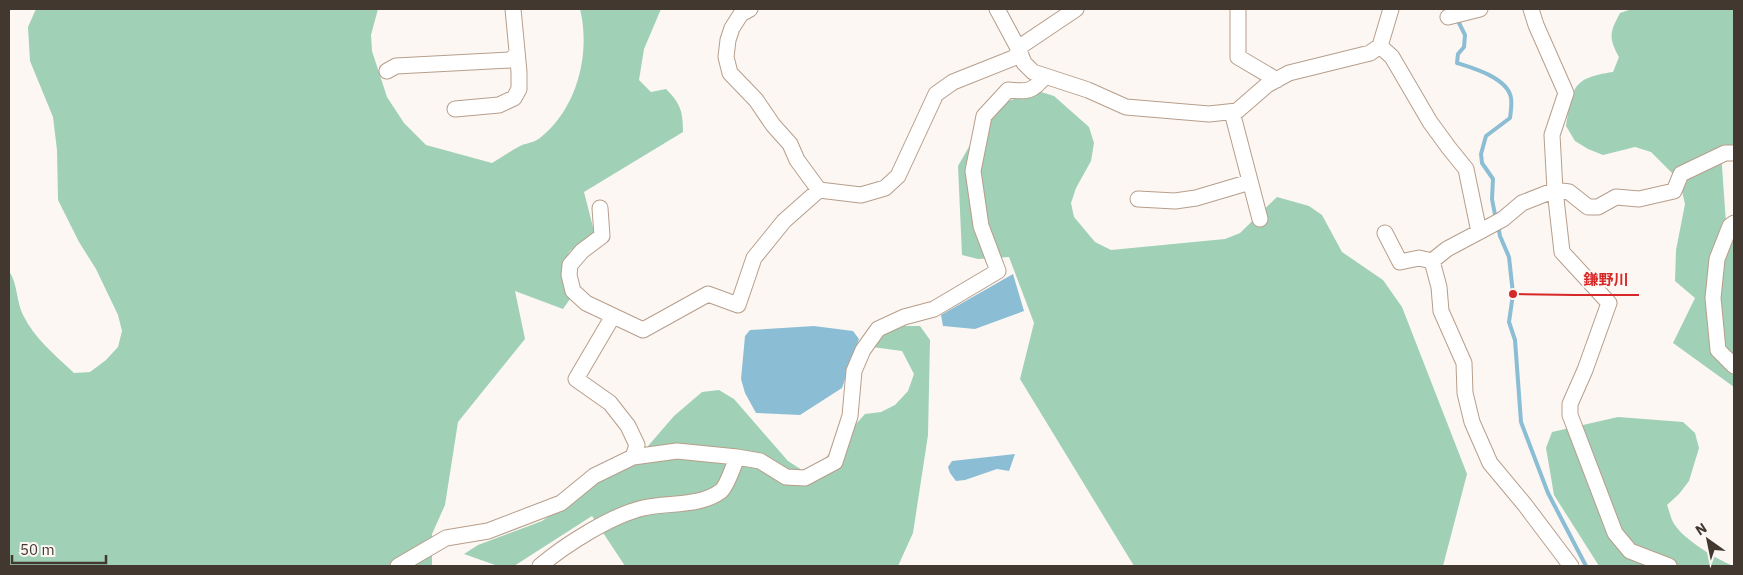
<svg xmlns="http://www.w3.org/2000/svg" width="1743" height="575" font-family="'IBM Plex Sans','Noto Sans JP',sans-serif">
<rect width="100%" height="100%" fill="#fcf7f3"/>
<path fill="#a0d0b6" d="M36 9H378L371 35 372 51 387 97 404 123 426 145 492 163C502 157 512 150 522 145 528 143 535 142 540 138 577 109 591 54 580 9H661L644 49 639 80 651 92 666 89C681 104 683 112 683 132L584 192 595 235 570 251 562 266 572 296 563 309 515 291 525 339 458 422 445 505 432 534V566H9V271C18 284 16 301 23 315 35 339 55 355 74 373L90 372 106 360 118 347 122 331 118 315 96 269 79 242 58 200 57 150 53 117 30 61 28 27Z
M1632 9 1734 10V149L1721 152 1726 223H1734V387L1673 343 1695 298 1675 281 1676 250 1685 204 1681 187 1673 174 1651 152 1635 147 1603 155 1588 149 1575 141 1566 126C1573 88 1571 78 1613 72L1619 57C1608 37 1610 32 1620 13Z
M1038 91 1054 96 1089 127 1094 143 1091 161 1076 188 1071 203 1074 217 1095 242 1111 250 1225 239 1240 233 1277 197 1309 206 1322 215 1342 252 1383 280 1402 307 1467 474 1443 566H1134L1020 379 1034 323 1009 257 978 259 962 255 958 166 974 138 995 112 1008 101Z
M892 326H920L930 340 928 435 913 533 898 566H625L592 516 514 566H498L464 554 478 545 542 521 642 453 674 416 702 392 719 390 734 399 788 461 802 470 819 465 865 414 881 412 895 405 908 391 914 374 902 351 872 347Z
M1618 417 1683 422 1695 433 1699 448 1689 481 1679 494 1667 505C1669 510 1670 515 1672 520 1680 538 1715 558 1733 566H1599L1554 495 1546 448 1552 432Z"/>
<path fill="#8bbed5" d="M1013 274 1024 311 975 329 943 326 941 315Z
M814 326 853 331 859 339 842 388 800 415 756 413 745 393 741 379 745 336 750 330Z
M1015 454 1009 471 997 469 965 480 956 481 950 473 948 467 952 461Z"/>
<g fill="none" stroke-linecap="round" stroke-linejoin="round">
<path stroke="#8bbed5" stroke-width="4" d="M1457 19 1465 35 1464 47 1458 54 1457 63C1473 68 1508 78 1511 98 1512 104 1511 111 1510 118L1486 136 1481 154 1482 163 1493 179 1492 199 1496 220
M1498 226 1500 236 1509 257 1513 294 1509 322 1515 340 1521 422 1548 493 1586 566"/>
<defs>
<path id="minor" d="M750 9 741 14 732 28 728 40 726 57 730 73 756 100 773 125 790 144 797 160 819 190 861 195 885 188 898 176 936 94 953 82 1016 57 1018 48 1076 9
M997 9 1018 48 1024 63 1033 72 1088 90 1126 107 1209 114 1237 111 1267 85 1289 73 1370 53 1380 46 1391 9
M1238 9V57L1277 80
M1531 9 1536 25 1566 93 1552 135 1555 190 1562 252 1609 303 1585 370 1570 404V415L1615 533 1630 551 1669 566
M1448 17 1480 9
M1380 46 1392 57 1430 122 1449 148 1466 169 1479 232 1447 249 1432 261 1439 287 1441 311 1464 363 1465 393 1472 422 1490 463 1525 505 1571 566
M387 71 396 66 510 60 517 54
M455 109 499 105 514 98 519 89V72L513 9
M1232 112 1260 219
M1138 199 1175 201 1196 198 1250 182
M600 208 602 236 582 251 570 265 569 275 573 291 586 303 643 330 708 294 738 305 754 258 784 221 819 190
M1734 223 1730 226 1717 259 1713 298 1718 350 1734 366
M1479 232 1503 219 1522 203 1555 190 1569 192 1588 207H1598L1616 197 1639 199 1674 191 1681 174 1725 153H1734
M1385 233 1400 262 1419 258 1432 261
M633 457 677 451 737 457 760 461 786 477 805 478 835 462 850 416 854 371 863 350 878 329 904 317 934 309 998 271 981 226 973 171 984 116 1008 90C1027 92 1033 92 1045 76
M398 566 446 538 488 531 561 503 594 476 633 457 637 445 628 426 610 403 576 379 613 316
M540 566C565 545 610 516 643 508 668 502 700 507 721 491 727 486 734 465 737 457"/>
</defs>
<use href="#minor" stroke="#b79e8b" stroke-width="17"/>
<use href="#minor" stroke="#fff" stroke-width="15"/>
</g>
<path fill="none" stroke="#d62828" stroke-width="2" d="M1513 294L1574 295H1639"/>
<circle fill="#d62828" stroke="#fcf7f3" stroke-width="2" cx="1513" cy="294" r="5"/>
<g font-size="15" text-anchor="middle" font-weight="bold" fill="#d62828" stroke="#fcf7f3" stroke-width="4" stroke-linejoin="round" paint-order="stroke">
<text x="1606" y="285">鎌野川</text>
</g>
<rect width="1743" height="575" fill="none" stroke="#423830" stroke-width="20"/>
<g transform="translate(1708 540) rotate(327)" stroke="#fcf7f3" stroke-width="4" paint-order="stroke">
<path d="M0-4L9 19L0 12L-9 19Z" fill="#423830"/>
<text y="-8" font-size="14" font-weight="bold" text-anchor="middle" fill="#423830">N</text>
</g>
<path d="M12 555v8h94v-8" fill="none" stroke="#423830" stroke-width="2.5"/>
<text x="20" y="555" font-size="15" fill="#423830" stroke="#fcf7f3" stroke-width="4" paint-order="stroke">50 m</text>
</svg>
